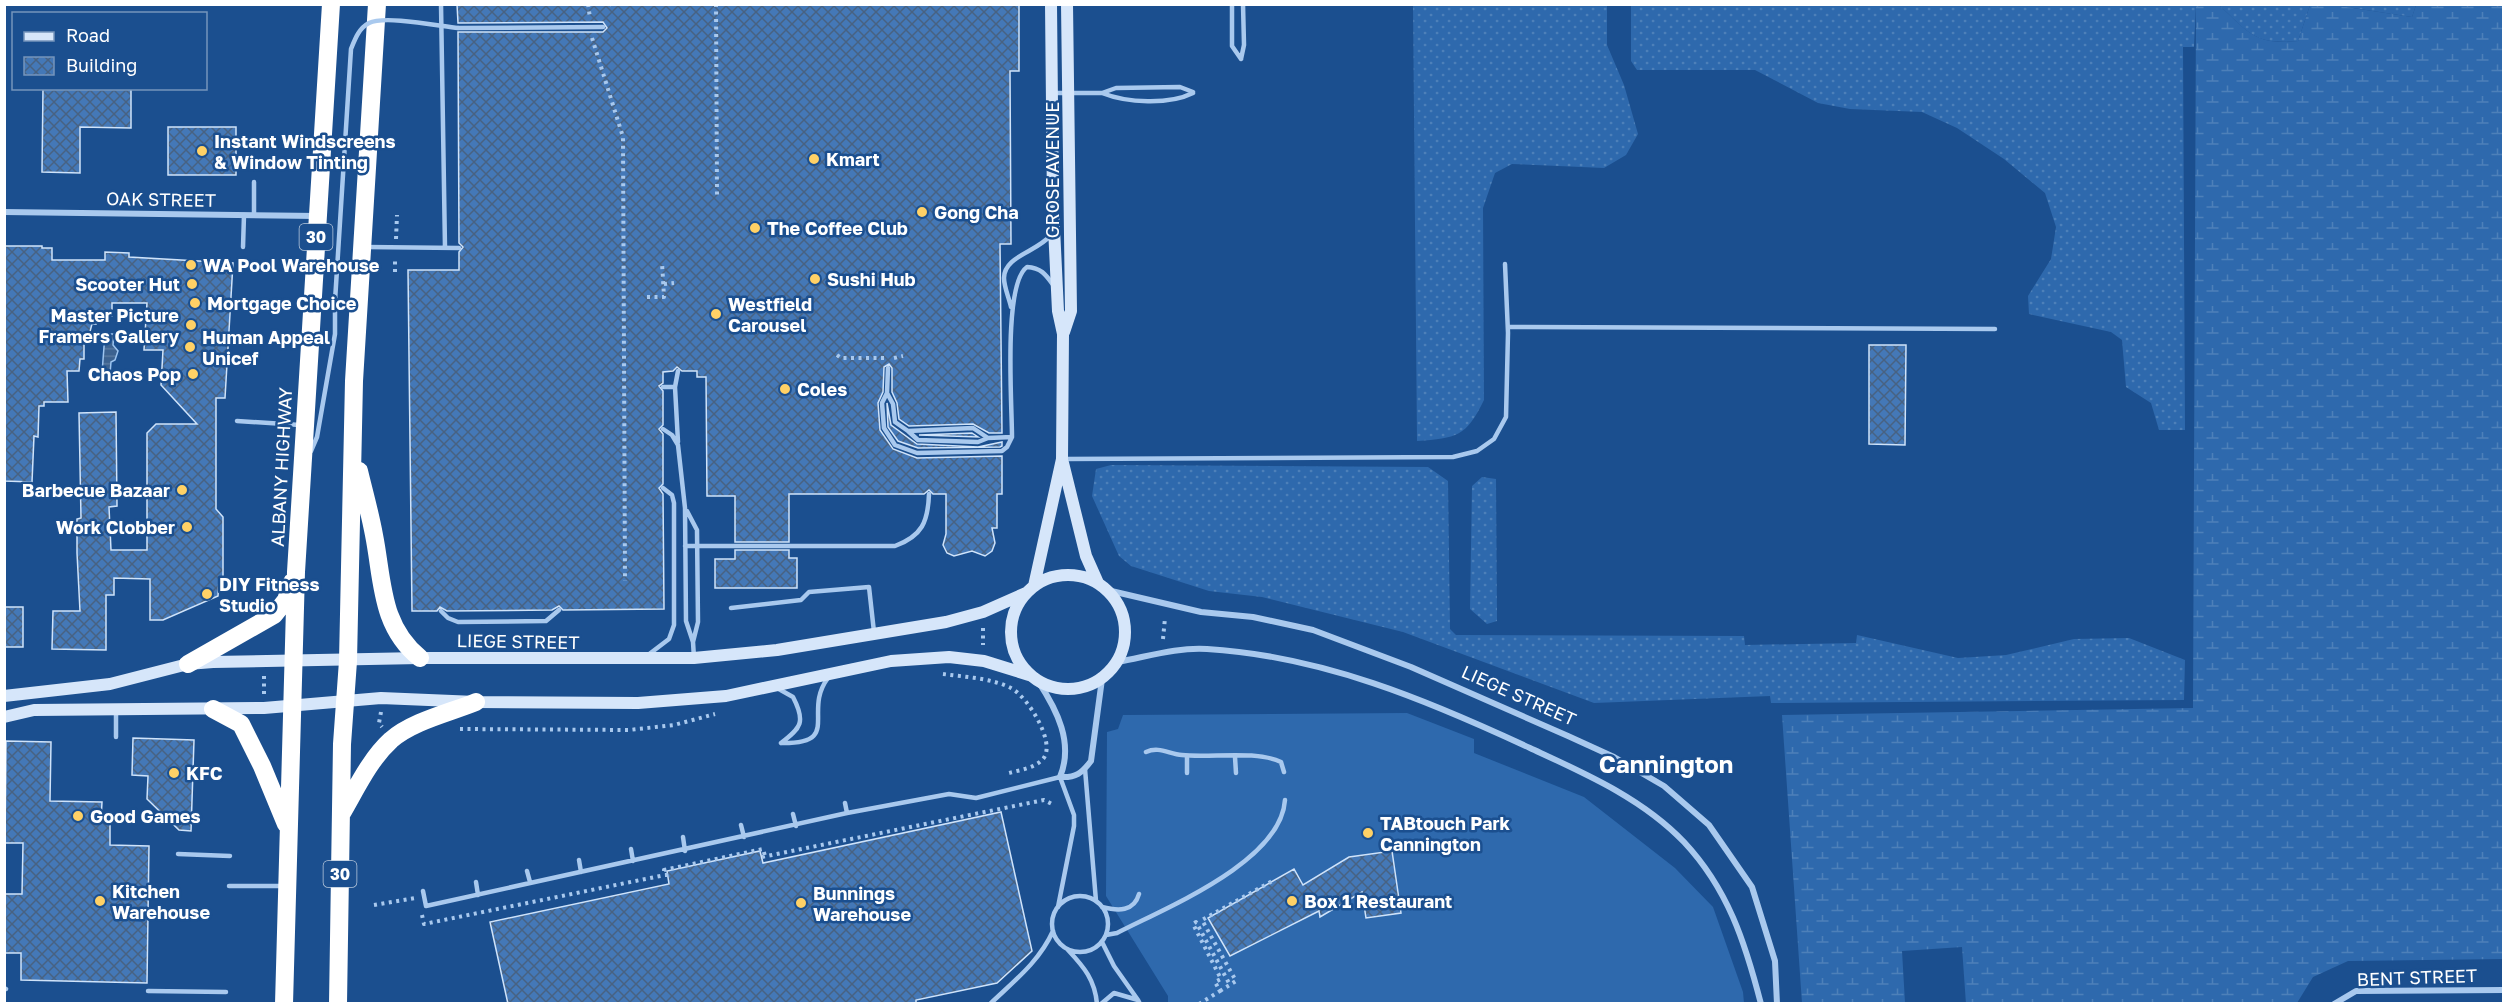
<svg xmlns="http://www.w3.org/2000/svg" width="2508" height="1008" font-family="'Golos Text',sans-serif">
<defs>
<pattern id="grass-dots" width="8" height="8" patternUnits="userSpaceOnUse" patternTransform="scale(1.5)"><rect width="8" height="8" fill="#2e69ad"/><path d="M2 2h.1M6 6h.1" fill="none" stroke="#4d80b9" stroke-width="1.8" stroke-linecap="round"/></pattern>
<pattern id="wetland-marsh" width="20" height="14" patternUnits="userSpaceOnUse" patternTransform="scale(1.5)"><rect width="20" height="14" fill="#2e69ad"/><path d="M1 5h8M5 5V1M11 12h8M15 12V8" fill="none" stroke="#4d80b9"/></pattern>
<pattern id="water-rules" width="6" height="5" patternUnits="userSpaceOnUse" patternTransform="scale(1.5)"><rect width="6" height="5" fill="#3c6290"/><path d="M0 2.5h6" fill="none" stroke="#597aa1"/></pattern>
<pattern id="building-cross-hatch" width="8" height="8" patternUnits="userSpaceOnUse" patternTransform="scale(1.5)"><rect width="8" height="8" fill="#4478b7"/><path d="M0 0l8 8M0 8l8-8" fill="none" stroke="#486282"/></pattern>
</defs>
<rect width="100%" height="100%" fill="#1b4f8f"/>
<path fill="url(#grass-dots)" d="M1413 5H1607V45L1624 85 1638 134 1626 155 1604 168 1512 164 1495 173 1483 208 1484 400C1466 437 1457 438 1417 441Z
M1631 5H2196L2194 47H2183L2185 430H2159L2151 403 2126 387 2122 340 2111 332 2029 314 2028 296 2051 259 2056 227 2045 193 2004 159 1957 128 1922 112 1850 109 1818 103 1755 70H1637L1631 61Z
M2219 5H2310L2298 41C2254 45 2249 33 2219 5Z
M2333 5H2416L2412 17Z
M1111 465 1428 467 1448 481 1450 629 1456 635 1744 636 1745 645 1856 643 1857 635 1958 658 2006 655 2074 639 2129 638 2185 660 2184 700 1771 703 1770 696 1594 703 1403 632 1262 597 1209 591 1131 566 1119 556 1092 496 1096 469Z
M1482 477 1496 479 1497 621 1487 624 1470 609 1472 486Z"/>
<path fill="url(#wetland-marsh)" d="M2196 5H2219C2248 32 2256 46 2298 41L2310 5H2333L2412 17 2416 5H2503V959L2348 961 2313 977 2297 1003 1966 1004 1962 947 1902 951 1905 1003H1802L1782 715 2193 708Z"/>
<path fill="#2e69ad" d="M1407 713 1474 739V753L1584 797 1675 868 1713 907 1743 992 1744 1003H1168V996L1106 896 1107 732 1118 729 1123 715Z"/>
<path fill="url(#water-rules)" stroke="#9cc4f0" stroke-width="1.5" d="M105 334H114L113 345 118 351 115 360 111 362 110 374 102 373Z"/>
<path fill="url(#building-cross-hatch)" stroke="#cfe3fa" stroke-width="1.5" d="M457 4H1019V71H1010L1011 244H1000L1002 433H989L973 424 909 426 899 419 897 403 892 392V368L889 364 884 367 883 392 878 403 880 430 893 449 917 458 1002 456V494H997V528H992L995 543 992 551 985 556 972 551 954 556 947 553 943 545 946 534V494H933L929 490 924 494H789V542H735V496H707L706 377H697V371H682L677 367 673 371 663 372V383L659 386 663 391V425L659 429 663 434V484L659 488 663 494 664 609 563 610 559 606 552 610 447 611 440 607 437 611H412L408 270H459V252L463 247 459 243 458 32H603L607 28 603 22 458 23Z
M43 88H131V128L80 127V173L42 172Z
M168 127H236V175H168Z
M4 246H42V248H52V260H105V252L129 253V257L233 263 225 398H216V509L223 517V579H219L218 596 163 620H150V579L114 578V595H106V650L52 649 53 611H80L77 553V519L81 518 79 413 116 412 117 506 109 507 111 550H147V433L156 424H197L161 385 163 350H144L147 303H112V316H96V324H92L88 339 84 340V359H80L79 371H67L68 402H44V406H39L38 437 34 436 32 482 5 481Z
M1869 345H1906L1905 445 1869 444Z
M887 403 891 425 917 444 978 447 1002 442V446L1000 447 918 448 898 441 888 427Z
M972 433 978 437 919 435Z
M735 550H789V558H797V588H715V559H735Z
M4 607H23V647H4Z
M133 738 194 740 191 831 179 830 147 799 148 776 132 775Z
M6 741 51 742 50 801 102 802 101 820 110 821V845L149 846 147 983 21 980V953H4L5 894H22L23 843H5Z
M1001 812 1032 951 997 983 916 1000V1004H508L490 922 669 884 667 871 760 851 763 863Z
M1392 851 1401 913 1366 918 1362 892 1320 917 1319 911 1230 956 1208 918 1294 869 1303 885 1349 857Z"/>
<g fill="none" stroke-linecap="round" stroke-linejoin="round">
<path stroke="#a9c9ee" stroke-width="4" stroke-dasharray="3 4.5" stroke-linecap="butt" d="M588 4 590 18
M611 4 612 5
M716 4 717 197
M592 38 623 137 625 581
M396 239 397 215
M395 272V258
M664 284 674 283
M647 297H664L662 262
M837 355 841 358H884
M894 358 903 356
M983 628V645
M1163 639 1165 618
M943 674C965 677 991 678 1011 688 1027 696 1057 743 1043 759 1035 768 1020 770 1009 773
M264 694V675
M381 712 379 723 382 727
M460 729 629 730 674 725 715 714
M762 857 1044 800 1054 805
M668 875H665L664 870 763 849 765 856
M374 905 416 898
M422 915 424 924 665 875
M1220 991 1236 981 1202 920 1274 880
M1199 1004 1220 991 1215 982 1221 979 1193 924 1196 922 1230 985"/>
<path stroke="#a9c9ee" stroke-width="4.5" d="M441 4 445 248
M1232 4V46L1241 59
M458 28 603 27
M1241 59 1244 45 1243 4
M1053 93H1102L1116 88 1180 87 1193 92
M1102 93C1127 103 1169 105 1193 93
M254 215V182
M243 247 244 215
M366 247 459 248
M1011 307C1009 298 1004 287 1004 278 1004 256 1037 252 1051 235
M1508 327 1995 329
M888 368 887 393 882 403 884 428 895 445 917 453 1002 451 1007 447 1012 437C1012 404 1003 284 1027 267 1042 268 1046 275 1054 286
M678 371 675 387 678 442
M663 387H675
M887 393 893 404 895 422 908 431 973 428 988 438 1012 437
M237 421 300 425
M663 429 672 435 678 445 685 508 686 621 693 642
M908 431 918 440 978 442 988 438
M311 451 317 437 335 334V301
M1064 459 1453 457 1477 451 1494 439 1506 417 1508 333 1505 264
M687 511 697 530 698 622 693 642 694 658
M685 546H895C922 536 928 522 929 494
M731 608 801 600 809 592 869 587 874 632
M441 611 448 618 458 622 546 621 559 610
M648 655 669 639 674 625V503L672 495 663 488
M777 688 793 697C806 722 801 728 781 743
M116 710V737
M781 743C843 744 802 712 828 678
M1146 752C1159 746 1169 754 1182 755 1211 758 1256 750 1281 762L1284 772
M1187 756V773
M1235 757 1236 773
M1085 769 1096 901
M845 803 847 813
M793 814 796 826
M741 825 744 837
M683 837 685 851
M631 849 633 861
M178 854 230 856
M579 860 581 872
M527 871 530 882
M476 882 478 895
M229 886H283
M423 891 426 906 847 813 949 794 976 798 1060 777 1074 815V826L1058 907
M1052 924a28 28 0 1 1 56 0a28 28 0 1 1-56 0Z
M1102 907C1118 911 1134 912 1139 894
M1106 935 1117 933C1165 908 1281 862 1285 800
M1102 942 1114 966 1138 1000
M1068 950C1084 967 1095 980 1097 1004
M4 988 6 989
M148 991 226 992
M990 1004C1014 981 1039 962 1053 931
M1101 1004 1114 993 1138 1000 1140 1004"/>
<path stroke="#a9c9ee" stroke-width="6" d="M4 212 317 216
M1107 590 1201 612 1253 617 1313 630 1411 667 1568 736 1614 757 1664 786 1709 825 1752 887 1775 961 1777 1004
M1117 662C1146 657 1177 647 1207 649 1322 656 1427 700 1530 748 1584 773 1642 798 1684 842 1728 889 1745 942 1761 1004
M1038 681C1057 710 1074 743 1060 777 1076 778 1082 773 1091 761L1102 679
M2334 1004 2356 991 2504 990"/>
<path stroke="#d6e6fa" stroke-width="12" d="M1064 332 1071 311 1067 4
M1063 463 1086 556 1098 583
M1011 632a57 57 0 1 1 114 0a57 57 0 1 1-114 0Z
M1034 586 1062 459 1063 334 1058 311 1053 207 1051 4
M4 696 110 684 188 664 213 662 420 658H694L777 650 946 622 983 612 1026 593
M4 717 34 710 264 708 381 698 476 702 638 703 726 696 891 661 949 657 984 661 1029 675"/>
<path stroke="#fff" stroke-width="18" d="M359 471C364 492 370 513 374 535 383 580 380 626 420 658
M188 664 274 615 286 600 292 582
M213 709 241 724 262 766 286 824
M342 813C356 789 370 759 391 740 413 721 449 713 476 702
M284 1004 296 572 331 4
M338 1004 342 744 348 661 354 381 377 4"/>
<path stroke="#a9c9ee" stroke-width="4.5" d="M335 301 351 49C355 39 359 28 369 23 385 15 439 26 458 28"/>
</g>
<g fill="#ffd166" stroke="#1b4f8f" stroke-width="2">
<circle cx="202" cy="151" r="6"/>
<circle cx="814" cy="159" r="6"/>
<circle cx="922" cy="212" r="6"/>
<circle cx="755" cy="228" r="6"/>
<circle cx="191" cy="265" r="6"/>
<circle cx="815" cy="279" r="6"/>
<circle cx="192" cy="284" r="6"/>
<circle cx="195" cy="303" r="6"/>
<circle cx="716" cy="314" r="6"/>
<circle cx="191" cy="325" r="6"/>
<circle cx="190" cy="347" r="6"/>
<circle cx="193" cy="374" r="6"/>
<circle cx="785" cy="389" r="6"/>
<circle cx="182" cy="490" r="6"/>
<circle cx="187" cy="527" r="6"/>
<circle cx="207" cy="594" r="6"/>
<circle cx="174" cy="773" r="6"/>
<circle cx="78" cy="816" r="6"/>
<circle cx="1368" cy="833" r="6"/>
<circle cx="100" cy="901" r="6"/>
<circle cx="1292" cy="901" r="6"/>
<circle cx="801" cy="903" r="6"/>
</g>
<g text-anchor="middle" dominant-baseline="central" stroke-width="5" stroke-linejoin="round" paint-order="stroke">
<g fill="#1b4f8f" stroke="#bbcadd" stroke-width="1.5">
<rect x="299.5" y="224" width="33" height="26" rx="4.5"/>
<rect x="323.5" y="861" width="33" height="26" rx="4.5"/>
</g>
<g font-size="16" font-weight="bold" fill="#fff">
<text x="316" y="237">30</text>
<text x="340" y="874">30</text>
</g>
<g font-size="18" font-weight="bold" fill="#fff" stroke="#1b4f8f" text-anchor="start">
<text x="214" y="141">Instant Windscreens<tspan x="214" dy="21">&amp; Window Tinting</tspan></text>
<text x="826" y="159">Kmart</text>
<text x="934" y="212">Gong Cha</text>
<text x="767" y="228">The Coffee Club</text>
<text x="203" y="265">WA Pool Warehouse</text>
<text x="827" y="279">Sushi Hub</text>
<text x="180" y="284" text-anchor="end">Scooter Hut</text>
<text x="207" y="303">Mortgage Choice</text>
<text x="728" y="304">Westfield<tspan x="728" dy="21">Carousel</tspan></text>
<text x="179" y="315" text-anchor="end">Master Picture<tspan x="179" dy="21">Framers Gallery</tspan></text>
<text x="202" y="337">Human Appeal<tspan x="202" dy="21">Unicef</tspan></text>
<text x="181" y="374" text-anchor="end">Chaos Pop</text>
<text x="797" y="389">Coles</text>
<text x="170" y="490" text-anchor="end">Barbecue Bazaar</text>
<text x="175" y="527" text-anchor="end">Work Clobber</text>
<text x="219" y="584">DIY Fitness<tspan x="219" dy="21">Studio</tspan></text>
<text x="186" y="773">KFC</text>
<text x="90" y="816">Good Games</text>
<text x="1380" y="823">TABtouch Park<tspan x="1380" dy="21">Cannington</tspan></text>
<text x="112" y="891">Kitchen<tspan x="112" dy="21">Warehouse</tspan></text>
<text x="813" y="893">Bunnings<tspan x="813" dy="21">Warehouse</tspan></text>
<text x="1304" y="901">Box 1 Restaurant</text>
</g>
<g font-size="18" fill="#fff" stroke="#1b4f8f">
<text transform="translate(1052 170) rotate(-90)">GROSE AVENUE</text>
<text transform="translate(161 199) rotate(1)">OAK STREET</text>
<text transform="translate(281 467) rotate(-87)">ALBANY HIGHWAY</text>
<text transform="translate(518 641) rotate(1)">LIEGE STREET</text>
<text transform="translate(1519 695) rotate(24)">LIEGE STREET</text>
<text transform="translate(2417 977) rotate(-2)">BENT STREET</text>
</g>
<g font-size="24" font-weight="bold" fill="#fff" stroke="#1b4f8f">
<text x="1666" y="763">Cannington</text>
</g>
</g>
<rect width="2508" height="1008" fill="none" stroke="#ffffff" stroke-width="12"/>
<rect x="12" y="12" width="195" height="78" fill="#1b4f8f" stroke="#7695bc" stroke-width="1.5"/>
<rect x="24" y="32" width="30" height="9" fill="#d6e6fa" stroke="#7695bc" stroke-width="1.5"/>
<text x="66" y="42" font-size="18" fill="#ffffff">Road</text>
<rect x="24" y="57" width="30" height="18" fill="url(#building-cross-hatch)" stroke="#7695bc" stroke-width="1.5"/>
<text x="66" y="72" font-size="18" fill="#ffffff">Building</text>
</svg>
